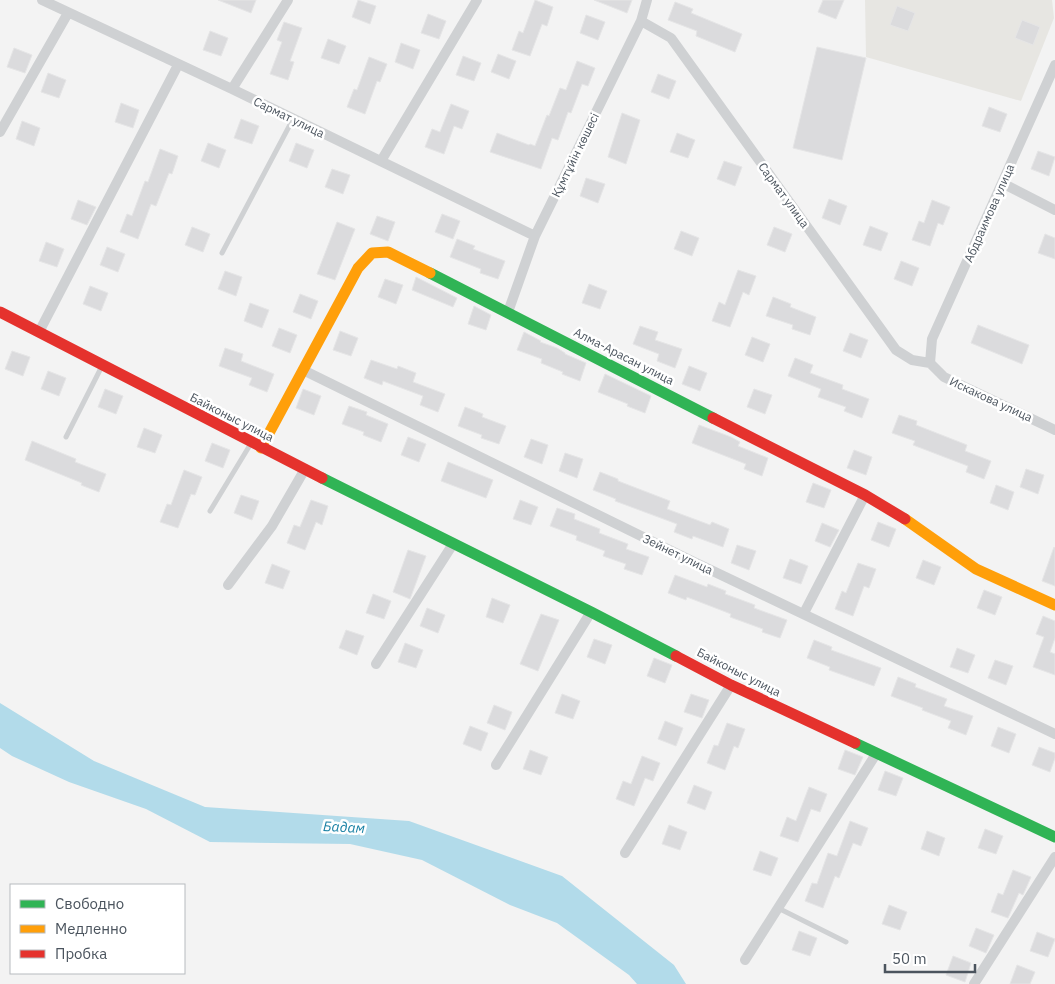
<svg xmlns="http://www.w3.org/2000/svg" width="1055" height="984" font-family="'IBM Plex Sans',sans-serif">
<rect width="100%" height="100%" fill="#f3f3f3"/>
<path fill="#e7e6e2" d="M865 0H1052L1054 18 1021 101 866 57Z"/>
<path fill="#b2dbea" d="M0 703 94 761 205 807 409 821 562 876 674 965 686 984H637L629 975 557 923 510 905 422 860 350 844 210 842 146 809 69 782 12 756 0 748Z"/>
<path fill="#dbdbdd" stroke="#e5e5e6" d="M218 0H256L251 13Z
M358 0 376 6 370 24 352 17Z
M535 0 553 7 547 26 542 24 530 56 512 50 519 31 523 33Z
M594 0H632L627 13Z
M823 0H844L836 19 818 12Z
M675 2 693 9 691 13 742 34 735 52 696 36 697 31 668 20Z
M897 6 915 13 908 31 890 25Z
M428 14 446 21 439 39 421 33Z
M586 15 605 22 598 40 580 33Z
M1022 20 1040 27 1033 45 1015 38Z
M284 22 302 28 290 61 294 62 288 80 270 74 282 42 277 40Z
M210 31 228 38 221 56 203 50Z
M328 39 346 46 339 64 321 58Z
M401 43 420 50 413 69 395 62Z
M817 47 866 58 842 160 793 148Z
M14 48 32 55 25 73 7 67Z
M498 54 516 61 509 79 491 72Z
M463 56 481 63 474 81 456 75Z
M369 57 387 64 380 82 377 81 365 114 347 107 354 89 357 90Z
M577 61 595 68 588 86 582 84 571 113 568 112 558 140 552 138 541 169 490 152 497 133 529 145 530 144 535 146 547 115 549 116 560 88 566 90Z
M48 73 66 80 59 98 41 92Z
M658 74 676 81 669 99 651 92Z
M121 103 139 110 133 128 115 122Z
M451 104 469 111 462 129 454 126 444 154 425 147 432 129 440 132Z
M989 107 1007 114 1000 132 982 126Z
M622 113 640 120 626 164 608 157Z
M241 119 259 126 252 144 234 138Z
M22 121 40 128 34 146 16 139Z
M677 133 695 140 688 158 670 152Z
M208 143 226 150 219 168 201 161Z
M296 143 314 150 307 168 289 161Z
M160 149 178 156 172 174 169 173 156 206 151 204 138 239 120 232 127 214 132 216 145 181 148 182Z
M1038 151 1055 157 1049 176 1031 169Z
M724 161 742 167 735 186 717 179Z
M332 169 350 175 343 194 325 187Z
M586 178 605 184 598 203 580 196Z
M829 199 847 206 840 225 822 218Z
M78 200 96 207 87 225 71 219Z
M932 200 950 207 943 225 938 223 930 246 912 240 919 221 924 223Z
M442 214 460 221 453 239 435 232Z
M377 216 395 222 388 241 370 234Z
M337 222 355 229 335 280 317 274Z
M870 226 888 233 881 251 863 245Z
M192 227 210 234 203 252 185 245Z
M774 227 792 234 785 252 767 245Z
M681 231 699 238 692 256 674 249Z
M1045 234 1055 238V259L1038 253Z
M457 239 475 246 473 249 505 261 498 279 480 273 481 269 450 257Z
M46 242 64 249 57 267 39 261Z
M107 247 125 254 118 272 100 265Z
M901 261 919 268 912 286 894 279Z
M738 270 756 276 749 295 743 292 730 327 712 321 719 302 725 305Z
M225 271 242 277 236 296 218 289Z
M416 277 457 298 453 307 412 290Z
M385 279 403 285 396 304 378 297Z
M589 284 607 291 600 309 582 303Z
M90 286 108 293 101 311 83 304Z
M300 294 318 301 311 319 293 312Z
M773 297 791 304 790 307 816 317 810 335 792 329 793 325 766 316Z
M250 303 269 310 262 328 244 321Z
M474 306 491 315 486 330 468 324Z
M978 325 1029 345 1022 364 971 343Z
M640 326 658 332 655 340 682 349 675 368 657 361 659 354 633 344Z
M279 328 297 335 290 353 272 346Z
M340 331 358 338 351 356 333 350Z
M524 332 541 341 540 342 557 348 565 353V354L586 363 580 381 562 374 563 372 541 363 542 359 517 350Z
M850 333 868 340 861 358 843 351Z
M752 337 770 344 763 362 745 355Z
M225 348 243 354 241 361 274 374 267 392 249 385 252 378 219 366Z
M12 351 30 357 23 376 5 369Z
M795 358 813 365 810 373 843 385 842 389 869 399 862 418 844 411 846 407 818 397 821 389 788 376Z
M371 360 397 369 398 366 416 373 413 382 445 394 438 412 420 405 423 396 383 381 382 385 364 378Z
M689 366 707 373 700 391 682 384Z
M48 371 66 378 59 396 41 389Z
M605 374 651 396 645 413 627 406 628 404 598 392Z
M105 389 123 396 116 414 98 407Z
M303 389 321 396 314 415 296 408Z
M754 389 772 395 765 414 747 407Z
M349 406 367 412 366 415 388 424 381 442 363 435 364 432 342 424Z
M465 407 483 414 482 417 506 426 499 444 481 438 482 435 458 426Z
M899 415 917 421 916 425 967 445 965 451 991 461 984 479 966 472 968 466 913 445 915 441 892 433Z
M699 425 731 437 740 442 738 446 768 458 762 476 744 469 746 464 692 443Z
M144 428 162 435 155 453 137 447Z
M408 437 426 444 419 462 401 455Z
M531 439 548 445 542 464 524 457Z
M32 441 76 459 75 462 106 474 99 492 81 485 82 483 25 460Z
M212 443 230 450 223 468 205 461Z
M854 450 872 457 866 475 847 468Z
M565 453 583 459 577 478 559 471Z
M448 462 493 480 486 498 441 481Z
M1026 469 1044 475 1038 494 1020 487Z
M184 470 202 477 195 495 191 494 178 528 160 522 167 504 171 505Z
M600 472 618 479V481L670 501 667 509 710 525 712 522 729 529 723 547 693 536 692 539 674 532 677 524 615 501 616 499 593 490Z
M813 483 831 490 824 508 806 502Z
M996 485 1014 492 1008 510 990 503Z
M241 495 259 501 252 520 234 513Z
M311 500 328 506 322 525 316 522 305 550 287 543 294 525 300 527Z
M520 500 538 507 531 525 513 519Z
M557 508 575 514 574 519 600 529 599 533 628 544 626 549 649 557 642 575 624 569 626 564 603 556 605 551 576 540 577 536 550 526Z
M878 522 896 529 889 547 871 540Z
M822 523 839 530 830 547 815 541Z
M737 545 756 551 749 570 731 563Z
M1054 547 1055 548V586L1042 581Z
M408 550 426 556 410 599 393 592Z
M790 559 808 566 801 584 783 578Z
M923 560 941 567 934 585 916 578Z
M858 563 876 569 869 588 864 586 853 616 835 609 842 591 846 593Z
M272 564 290 571 283 589 265 583Z
M675 575 707 587 708 584 726 591 725 594 755 605 754 608 787 620 780 638 762 632 763 629 730 617 731 614 687 597 686 600 668 593Z
M984 590 1002 597 995 615 977 608Z
M373 594 391 601 384 619 366 613Z
M492 598 510 605 503 623 486 617Z
M427 608 445 615 438 633 420 626Z
M541 614 559 620 538 671 520 664Z
M1043 616 1055 621V638L1050 652 1055 654V675L1033 667 1044 637 1036 634Z
M346 630 364 636 357 655 339 648Z
M594 639 612 645 605 664 587 657Z
M814 640 832 647 831 650 881 668 874 686 829 670 830 667 807 658Z
M405 643 423 650 416 668 398 662Z
M957 648 975 655 968 673 950 667Z
M654 658 672 665 665 683 647 676Z
M995 660 1013 666 1006 685 988 678Z
M898 677 916 684 915 687 947 699 944 706 973 716 966 735 948 728 951 721 922 710 923 708 891 696Z
M562 694 580 701 573 719 555 713Z
M691 694 709 700 702 718 684 712Z
M494 705 512 712 505 730 487 723Z
M665 721 683 728 676 746 658 739Z
M727 723 745 729 738 748 734 746 725 770 707 763 714 745 718 746Z
M470 726 488 733 481 751 463 744Z
M998 727 1016 734 1009 753 991 746Z
M1039 747 1055 753V758L1050 772 1032 765Z
M530 750 548 757 541 775 523 769Z
M845 750 863 757 855 775 838 769Z
M642 756 660 763 653 781 645 778 634 806 616 799 623 781 631 784Z
M885 771 903 778 896 796 878 790Z
M694 785 712 792 705 810 687 803Z
M809 787 827 794 820 812 811 809 798 842 780 836 787 817 796 821Z
M850 821 868 828 861 846 853 843 839 878 835 876 823 908 805 901 812 883 817 884 828 853 837 856Z
M669 825 687 832 680 850 662 844Z
M985 829 1003 836 996 854 978 848Z
M927 831 945 838 939 856 921 849Z
M760 851 778 858 771 876 753 870Z
M1013 870 1031 877 1023 895 1019 893 1008 918 991 912 998 893 1003 895Z
M889 905 907 912 900 930 882 924Z
M976 928 994 935 986 953 969 946Z
M799 931 817 938 810 956 792 950Z
M1037 932 1055 939 1048 957 1030 951Z
M953 956 971 963 965 982 946 975Z
M1017 965 1035 972 1030 984H1010Z"/>
<g fill="none" stroke-linecap="round" stroke-linejoin="round">
<path stroke="#cfd1d3" stroke-width="5" d="M222 253 293 119
M66 437 101 368
M210 511 250 445
M778 908 846 942"/>
<path stroke="#cfd1d3" stroke-width="10" d="M42 0 232 89 535 236
M641 21 671 38 896 350 912 360 930 363
M232 89 288 0
M0 132 68 13
M381 161 477 0
M1002 183 1055 210
M508 312 535 236 641 21 647 0
M39 332 178 65
M930 363 932 339 1055 65
M930 363 944 377 1055 430
M303 370 694 562 1055 734
M228 585 272 526 305 469
M804 613 865 495
M376 664 453 544
M496 765 591 612
M625 853 731 685
M745 960 876 754
M974 984 1055 857"/>
<path stroke="#30b455" stroke-width="11" d="M430 273 713 418
M322 478 591 612 676 656
M855 743 1055 837"/>
<path stroke="#ff9f0a" stroke-width="11" d="M261 448 358 268 372 253 388 252 430 273
M905 519 976 569 1055 605"/>
<path stroke="#e5322d" stroke-width="11" d="M0 312 322 478
M713 418 865 495 905 519
M676 656 731 685 855 743"/>
</g>
<g text-anchor="middle" dominant-baseline="central" stroke-width="5" stroke-linejoin="round" paint-order="stroke">
<g font-size="12" fill="#4b545e" stroke="#fff">
<text transform="translate(289 117) rotate(26)">Сармат улица</text>
<text transform="translate(575 155) rotate(-64)">Құмтұйiн көшесі</text>
<text transform="translate(784 195) rotate(54)">Сармат улица</text>
<text transform="translate(989 213) rotate(-66)">Абдраимова улица</text>
<text transform="translate(624 356) rotate(27)">Алма-Арасан улица</text>
<text transform="translate(991 399) rotate(25)">Искакова улица</text>
<text transform="translate(232 417) rotate(27)">Байконыс улица</text>
<text transform="translate(678 554) rotate(26)">Зейнет улица</text>
<text transform="translate(739 672) rotate(27)">Байконыс улица</text>
</g>
<g font-size="14" font-style="italic" fill="#1880a4" stroke="#fff">
<text transform="translate(344 827) rotate(3)">Бадам</text>
</g>
</g>
<rect x="10" y="884" width="175" height="90" fill="#ffffff" stroke="#b7bbbf"/>
<rect x="20" y="900" width="25" height="8" fill="#30b455" stroke="#b7bbbf"/>
<text x="55" y="909" font-size="15" fill="#4b545e">Свободно</text>
<rect x="20" y="925" width="25" height="8" fill="#ff9f0a" stroke="#b7bbbf"/>
<text x="55" y="934" font-size="15" fill="#4b545e">Медленно</text>
<rect x="20" y="950" width="25" height="8" fill="#e5322d" stroke="#b7bbbf"/>
<text x="55" y="959" font-size="15" fill="#4b545e">Пробка</text>
<path d="M885 964v8h90v-8" fill="none" stroke="#4b545e" stroke-width="2.5"/>
<text x="892" y="964" font-size="15" fill="#4b545e" stroke="#ffffff" stroke-width="4" paint-order="stroke">50 m</text>
</svg>
